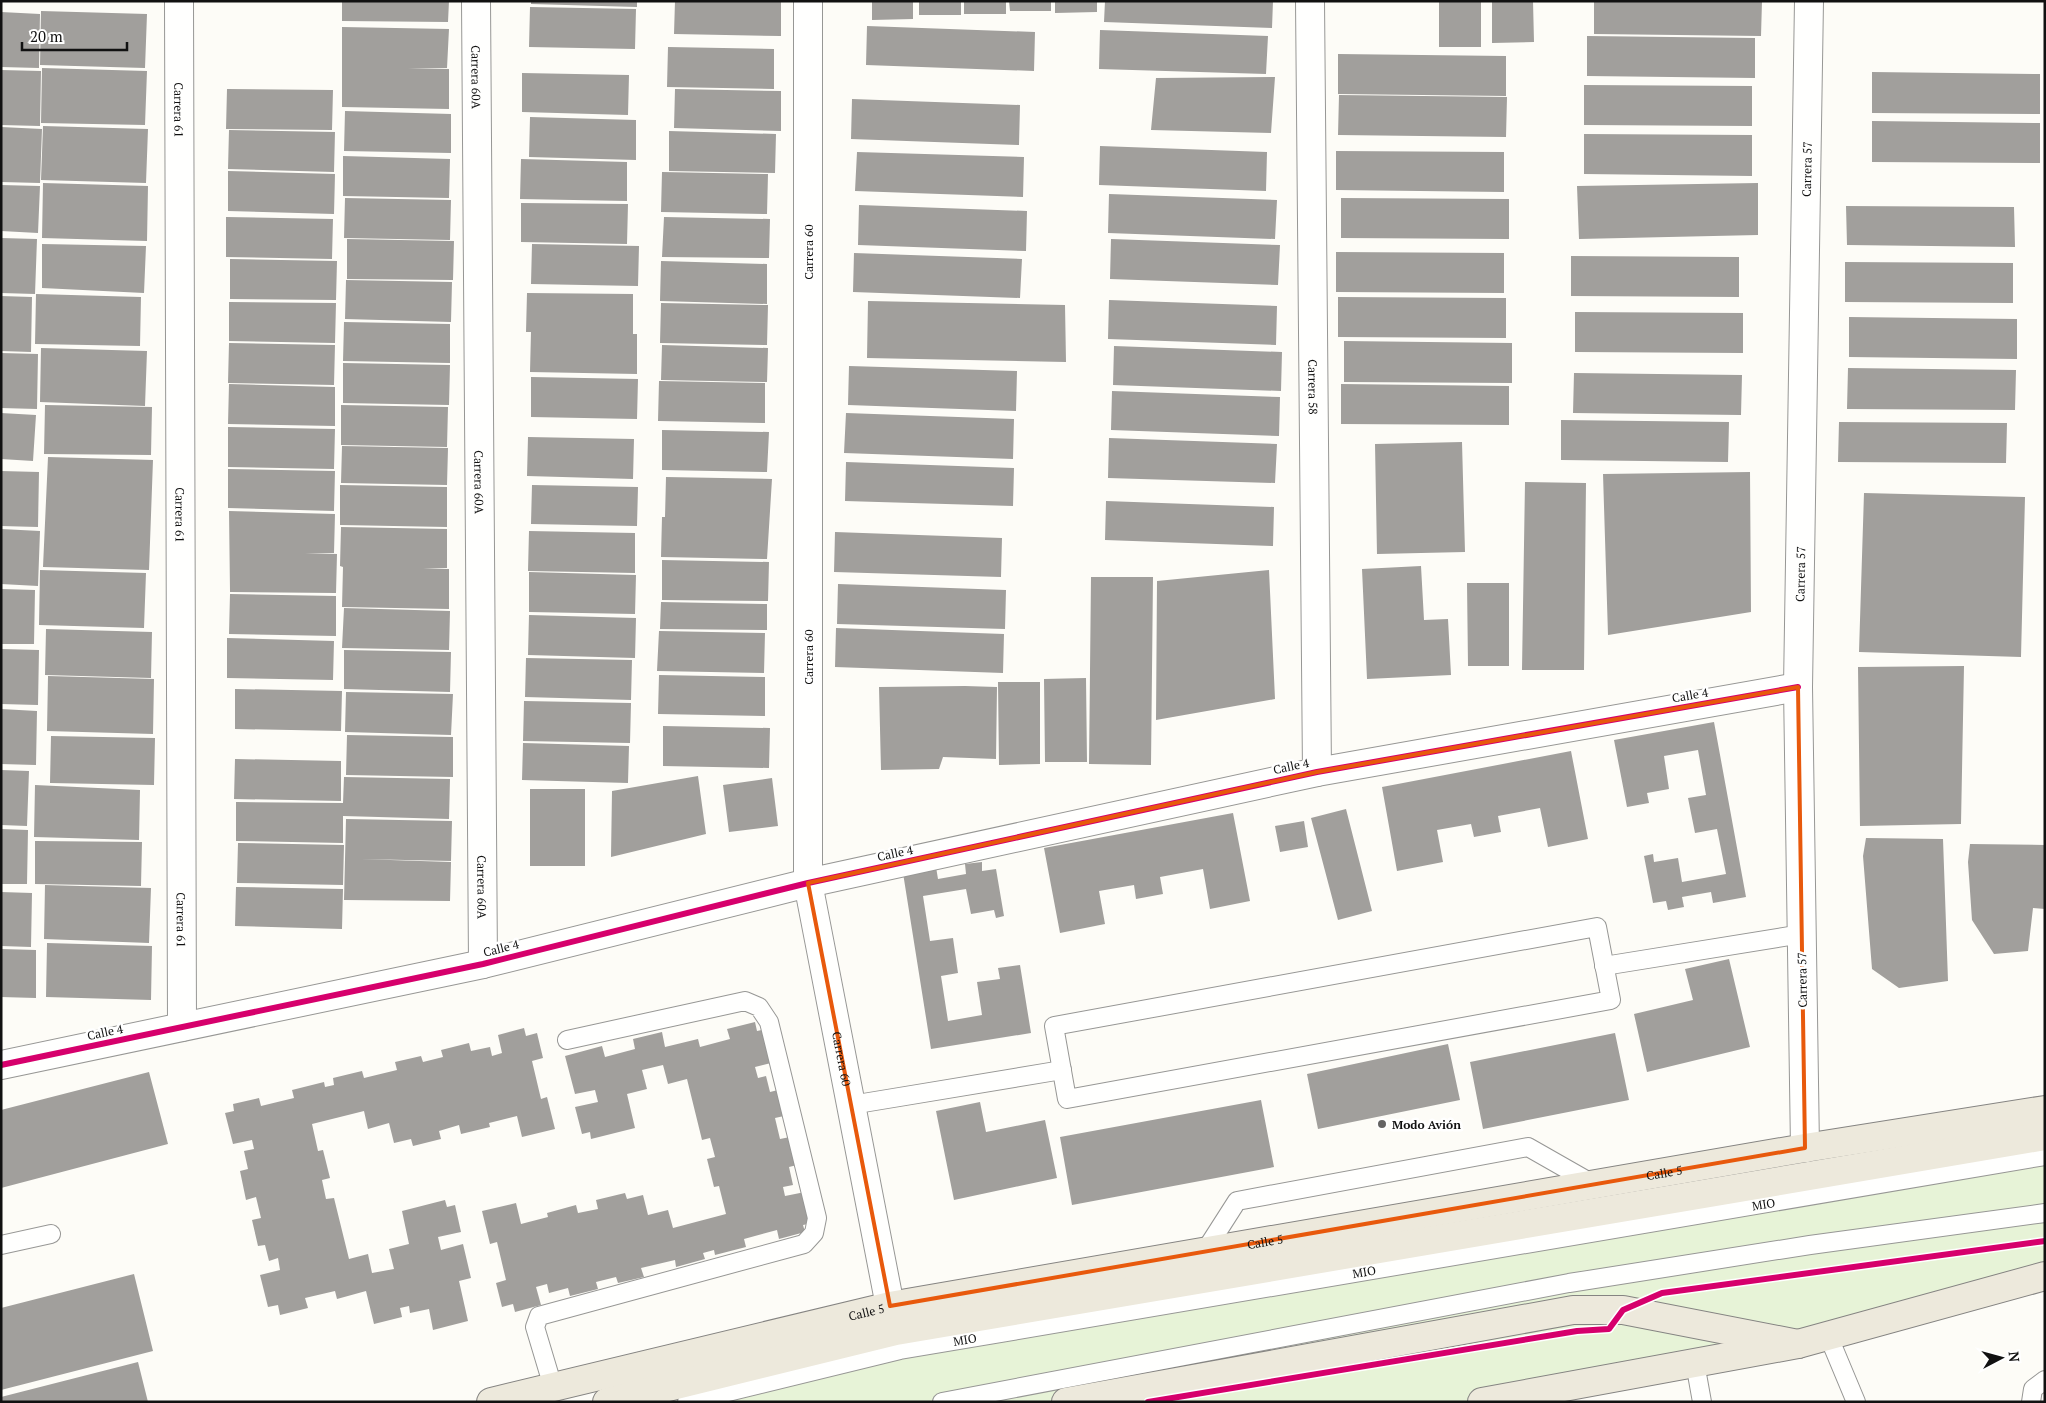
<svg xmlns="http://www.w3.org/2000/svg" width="2046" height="1403" font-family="'PT Serif',serif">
<rect width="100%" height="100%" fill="#fdfcf7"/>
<path fill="#e7f3d7" d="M2045 1156V1276L1482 1402H687L900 1350Z"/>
<path fill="#a19f9c" d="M342 1H449L448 22 342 21Z
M531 1H637V7L531 4Z
M675 1H781V36L674 34Z
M872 1H913V19L872 20Z
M919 1H961V15H919Z
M964 1H1006V14H964Z
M1009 1H1051V11H1010Z
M1055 1H1097V12L1055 13Z
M1105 1H1273L1272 28 1104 22Z
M1439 1H1481V47H1439Z
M1492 1H1533L1534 42 1492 43Z
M1594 1H1762L1761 36 1594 34Z
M530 7 636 9 635 49 529 47Z
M41 11 147 14 145 68 40 65Z
M1 12 40 14 39 68 1 67Z
M867 26 1035 32 1034 71 866 65Z
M342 27 449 29 447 68H408L449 69V109L342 107Z
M1100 30 1268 36 1266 74 1099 69Z
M1587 36 1755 38V78L1587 76Z
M668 47 774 49V89L667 87Z
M1338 54 1506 56V96L1338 94Z
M42 68 147 71 145 125 41 123Z
M1 70 41 71 40 126 1 125Z
M1872 72 2040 74V114L1872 113Z
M522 73 629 75 628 115 522 112Z
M1275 77 1271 133 1151 130 1156 78Z
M1584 85 1752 86V126L1584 125Z
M227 89 333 90 332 130 226 129Z
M675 89 781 91V131L674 128Z
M1339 95 1507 97 1506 137 1338 135Z
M852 99 1020 105 1019 145 851 139Z
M345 111 451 114V153L344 151Z
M530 117 636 120V160L529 157Z
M1872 121 2040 123V163L1872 162Z
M43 126 148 129 146 183 41 180Z
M1 127 42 129 40 183 1 182Z
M229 130 335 132 334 172 228 169Z
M669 131 776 134 775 173 669 171Z
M1584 134 1752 135V176L1584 174Z
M1100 146 1267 152 1266 191 1099 185Z
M1336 151 1504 152V192L1336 190Z
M857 152 1024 157 1023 197 855 191Z
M343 156 450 159 449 198 343 196Z
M521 159 627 162V201L520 199Z
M228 171 335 174 334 214 228 211Z
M662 172 768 174 767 214 661 212Z
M43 183 148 186 147 241 42 238Z
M1758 183V235L1579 239 1577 186Z
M1 185 40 186 38 233 1 231Z
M1109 194 1277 200 1275 239 1108 233Z
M345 198 451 200 450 240 344 238Z
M1341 198 1509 199V239L1341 238Z
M521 203 628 204 627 244 521 242Z
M859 205 1027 211 1026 251 858 245Z
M1846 206 2014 207 2015 247 1847 245Z
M226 217 333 219 332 259 226 257Z
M664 217 770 219 769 258 662 257Z
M1 238 37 239 35 294 1 293Z
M347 239 454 241 453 280 347 279Z
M1111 239 1280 245 1278 285 1110 279Z
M42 244 146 246 144 293 42 288Z
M532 244 639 246 638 286 531 284Z
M1336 252 1504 253V293L1336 292Z
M854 253 1022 259 1020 298 853 292Z
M1571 256 1739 257V297L1571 296Z
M230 259 337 261 336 300 230 299Z
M661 261 767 264V304L660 301Z
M1845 262 2013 263V303L1845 302Z
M346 280 452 282 451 322 345 319Z
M527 293 633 294V334H637V374L530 372 531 332H526Z
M36 294 141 297 140 346 35 344Z
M1 296 32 297 31 352 1 351Z
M1338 297 1506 298V338L1338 337Z
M1109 300 1277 306 1276 345 1108 339Z
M868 301 1065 305 1066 362 867 358Z
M229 302 336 303 335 343 229 341Z
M661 303 768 305 767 345 660 343Z
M1575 312 1743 313V353L1575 352Z
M1849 317 2017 319V359L1849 357Z
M344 322 450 324V363L343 361Z
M1344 341 1512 343V383L1344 382Z
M229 343 335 345 334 385 228 383Z
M662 345 768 348 767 382 661 380Z
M1114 346 1282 352 1281 391 1113 385Z
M41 348 147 351 145 406 40 402Z
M1 353 38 354 37 409 1 408Z
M343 363 450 365 449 405 343 403Z
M849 366 1017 371 1016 411 848 405Z
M1848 368 2016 370 2015 410 1847 409Z
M1574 373 1742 375 1741 415 1573 413Z
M531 377 638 379 637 419 531 417Z
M659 381 765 383V423L658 421Z
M229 384 335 387V426L228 424Z
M1341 384 1509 386V425L1341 424Z
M1112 391 1280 397 1279 436 1111 430Z
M45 405 152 407 151 455 44 454Z
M341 405 448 407 447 447 341 445Z
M1 413 36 415 33 461 1 459Z
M846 413 1014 419 1013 459 844 453Z
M1561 420 1729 422 1728 462 1561 460Z
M1839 422 2007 423 2006 463 1838 462Z
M228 427 335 429 334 469 228 467Z
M662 430 769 432 767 472 662 470Z
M528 437 634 439 633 479 527 476Z
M1109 438 1277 444 1275 483 1108 478Z
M1462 442 1465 552 1377 554 1375 444Z
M342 446 448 448 447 485 341 483Z
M48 457 153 460 149 570 43 567Z
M846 462 1014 468 1013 506 845 501Z
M228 469 335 471 334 511 228 508Z
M1 471 39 472 38 527 1 526Z
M1750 472 1751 612 1608 635 1603 474Z
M666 477 772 479 767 559 661 557 662 517H665Z
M1525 482 1586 483 1584 670H1522Z
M340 485 447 487V527L340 525Z
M532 485 638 487 637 526 531 524Z
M1864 493 2025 497 2021 657 1859 652Z
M1106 501 1274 507 1273 546 1105 540Z
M229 511 335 514 334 553H305L337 554 336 593 230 592Z
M341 527 447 529V568L423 569H449V609L342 607 343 567 340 566Z
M1 529 40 531 38 586 1 584Z
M529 531 635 533V573L528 571Z
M835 532 1002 538 1001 577 834 572Z
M662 560 769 562 768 601 662 600Z
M1421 566 1424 620 1448 619 1451 675 1367 679 1362 569Z
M40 570 146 573 144 628 39 625Z
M1269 570 1275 699 1156 720 1157 581Z
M529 572 636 575 635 614 529 612Z
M1091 577H1153L1151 765 1089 764Z
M1467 583H1509V666H1468Z
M838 584 1006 590 1005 629 837 624Z
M1 589 35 590 34 644H1Z
M230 594 336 596V636L229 634Z
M661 602 767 604V630L660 629Z
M344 608 450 611 449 650 342 648Z
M529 615 636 618 635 658 528 655Z
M836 628 1004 634 1003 673 835 667Z
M46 629 152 632 151 678 45 675Z
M659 631 765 633 764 673 657 671Z
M227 638 334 641 333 680 227 678Z
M1 649 39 650 38 705 1 704Z
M344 650 451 652 450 692 344 689Z
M526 658 632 660 631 700 525 697Z
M1964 666 1961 824 1860 826 1858 667Z
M659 675 765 677V716L658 714Z
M48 676 154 679 153 734 47 731Z
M1086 678 1087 762H1045L1044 679Z
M998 682H1040V764L999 765Z
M965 686 997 687 996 759 943 757 939 769 881 770 879 687Z
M235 689 342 691 341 731 235 729Z
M346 692 453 694 451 735 345 732Z
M524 701 631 703 630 743 523 741Z
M1 709 37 711 36 765 1 764Z
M1714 722 1746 897 1713 903 1711 892 1682 897 1684 907 1668 910 1666 901 1653 903 1644 856 1653 854 1654 862 1678 858 1682 882 1726 874 1717 829 1695 833 1688 798 1706 795 1698 750 1664 756 1669 789 1647 793 1649 803 1627 807 1614 740Z
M663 726 770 728 769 768 663 766Z
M347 735 453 737V777L346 775Z
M51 736 155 738 154 785 50 783Z
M523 743 629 746 628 783 522 780Z
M1571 751 1588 839 1548 847 1540 808 1498 816 1501 832 1474 837 1471 824 1437 830 1443 862 1397 871 1382 787Z
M235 759 341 761V801L234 799Z
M1 770 29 771 27 826 1 825Z
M698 776 706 834 611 857 612 791Z
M344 777 450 779 449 819 343 816V843L236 841V802L343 803Z
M772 778 778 826 729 832 723 785Z
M35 785 140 790 139 840 34 837Z
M530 789H585V866H530Z
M1346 809 1372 911 1338 920 1311 818Z
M1233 813 1250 901 1210 909 1203 869 1160 877 1163 894 1136 899 1134 885 1099 891 1105 924 1060 933 1044 848Z
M346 819 452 821 451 861 360 859 451 862 450 901 344 900Z
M1304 821 1308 847 1280 852 1275 826Z
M1 829 28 830 27 884H1Z
M1866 838 1943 839 1948 981 1899 988 1872 969 1863 856Z
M35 841 142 842 141 886 35 884Z
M238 843 344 845 343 885 237 883Z
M1970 844 2045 845V909L2033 908 2028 951 1994 954 1972 920 1968 862Z
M982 862V871L996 869 1004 916 996 918 994 910 971 914 966 889 923 896 930 941 953 938 958 973 941 976 948 1021 982 1015 977 982 1000 979 998 968 1020 965 1031 1033 931 1049 903 873 936 867 938 879 966 874 965 864Z
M45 885 151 888 149 943 44 939Z
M236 887 343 889 342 929 235 926Z
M1 892 32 893 31 947 1 946Z
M47 943 152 946 151 1000 46 997Z
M1 949 36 950V998L1 997Z
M1729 959 1750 1047 1647 1072 1634 1014 1693 1000 1685 969Z
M755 1022 757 1031 767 1029 775 1062 755 1067 758 1078 766 1076 770 1092 778 1090 784 1116 775 1118 780 1139 790 1137 797 1165 789 1167 793 1185 783 1187 785 1196 805 1192 813 1223 803 1225 805 1232 779 1239 777 1230 744 1239 746 1247 715 1255 714 1250 703 1253 705 1259 676 1267 675 1260 641 1268 644 1277 618 1283 616 1277 596 1282 598 1289 570 1296 568 1288 549 1293 547 1284 536 1287 541 1305 515 1312 513 1304 502 1307 496 1283 506 1280 497 1242 490 1244 482 1211 516 1203 521 1224 548 1217 547 1213 576 1205 578 1213 598 1209 596 1200 625 1193 627 1199 643 1195 648 1215 668 1210 673 1228 726 1214 719 1186 714 1187 707 1159 715 1157 710 1138 702 1140 687 1079 668 1084 663 1065 642 1070 647 1089 627 1094 635 1128 591 1139 590 1132 582 1134 575 1107 598 1102 595 1090 575 1094 565 1056 602 1046 605 1057 635 1049 633 1039 662 1032 665 1047 698 1039 700 1047 730 1039 727 1029Z
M524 1028 526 1036 537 1033 543 1058 532 1061 541 1099 547 1097 555 1129 522 1137 517 1116 489 1123 490 1127 461 1134 459 1125 439 1131 441 1139 413 1146 411 1139 394 1143 389 1123 368 1129 364 1111 312 1124 318 1151 323 1150 330 1178 322 1180 326 1199 334 1198 349 1259 368 1254 372 1273 394 1269 389 1249 409 1244 402 1211 445 1200 447 1207 455 1205 461 1232 438 1237 441 1250 463 1244 471 1278 459 1281 468 1321 433 1330 429 1309 410 1313 409 1306 400 1308 402 1317 374 1324 366 1291 337 1299 335 1291 305 1298 308 1308 280 1315 278 1305 268 1307 260 1275 280 1270 278 1258 269 1261 265 1245 258 1246 252 1220 261 1218 256 1197 246 1200 240 1171 248 1169 244 1151 254 1149 252 1140 233 1144 225 1113 234 1111 233 1104 259 1098 261 1106 294 1098 292 1090 324 1082 325 1087 334 1085 333 1078 362 1071 364 1078 397 1070 395 1062 421 1056 423 1062 443 1057 441 1050 469 1043 471 1051 490 1047 492 1056 502 1053 498 1035Z
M1615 1033 1629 1100 1483 1129 1470 1062Z
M1448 1044 1460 1100 1318 1129 1307 1074Z
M149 1072 168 1144 1 1188V1110Z
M1261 1100 1274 1167 1072 1205 1060 1137Z
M980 1102 986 1132 1045 1120 1057 1178 954 1200 936 1111Z
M134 1274 153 1351 1 1390V1308Z
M138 1362 148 1402H1V1397Z"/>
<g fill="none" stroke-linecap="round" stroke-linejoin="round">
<defs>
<g id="service">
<path d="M1597 927 1611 1000 1067 1099 1054 1026Z"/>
<path d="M1604 966 1802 934"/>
<path d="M851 1105 1062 1070"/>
<path d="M1 1245 51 1234"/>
<path d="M1205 1251 1237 1201 1528 1147 1593 1184"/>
<path d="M1828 1335 1856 1402"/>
<path d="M1695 1363 1702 1402"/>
<path d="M553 1387 535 1327 539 1316 804 1244 814 1233 817 1218 769 1022 759 1007 745 1001 567 1040"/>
<path id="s1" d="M687 1402 900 1350 2045 1156"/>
<path d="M942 1402 1569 1283 1810 1245 2045 1213"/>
<path d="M2031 1402 2033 1389 2045 1380"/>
</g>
<g id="minor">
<path id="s2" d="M179 1 182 1027"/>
<path id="s3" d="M476 1 483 964"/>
<path id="s4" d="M808 1V883L890 1306"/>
<path id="s5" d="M1310 1 1317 772"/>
<path d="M1 1065 483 964 808 883 1317 772 1798 687"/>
<path id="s6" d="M1805 1148 1798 687 1809 1"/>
</g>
<g id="primary">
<path id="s7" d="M491 1402 890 1306 1805 1148 2045 1110"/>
<path d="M607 1402 896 1331 2045 1136"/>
<path d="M1066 1402 1573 1310H1623L1798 1344"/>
<path d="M1482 1402 1798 1344 2045 1276"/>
</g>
</defs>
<use href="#service" stroke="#979795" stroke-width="20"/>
<use href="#minor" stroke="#979795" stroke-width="30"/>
<use href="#primary" stroke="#858482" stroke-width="30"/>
<use href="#service" stroke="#fffffe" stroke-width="18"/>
<use href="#minor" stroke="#fffffe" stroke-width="28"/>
<use href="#primary" stroke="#ede9dc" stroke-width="28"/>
<defs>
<path id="cycleway" d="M1 1065 483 964 808 883 1317 772 1798 687
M1148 1402 1577 1331 1609 1329 1623 1310 1662 1293 2045 1241"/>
</defs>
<use href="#cycleway" stroke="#fff" stroke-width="9"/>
<use href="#cycleway" stroke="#d6006c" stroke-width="6"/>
</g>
<path fill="none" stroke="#e8590c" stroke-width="4" stroke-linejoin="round" d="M1798 687 1805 1148 890 1306 808 883 1317 772Z"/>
<circle fill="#646362" stroke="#fff" stroke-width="2" cx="1382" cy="1124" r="5"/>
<g text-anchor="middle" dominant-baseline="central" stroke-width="5" stroke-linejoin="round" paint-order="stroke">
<g font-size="12" fill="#111" stroke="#fff">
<text stroke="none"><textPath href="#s3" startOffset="76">Carrera 60A</textPath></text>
<text stroke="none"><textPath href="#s2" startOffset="109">Carrera 61</textPath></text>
<text stroke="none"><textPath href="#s6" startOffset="979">Carrera 57</textPath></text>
<text transform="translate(808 252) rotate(-90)">Carrera 60</text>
<text stroke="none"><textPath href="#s5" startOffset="386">Carrera 58</textPath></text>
<text stroke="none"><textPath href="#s3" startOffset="481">Carrera 60A</textPath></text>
<text stroke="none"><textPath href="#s2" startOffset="514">Carrera 61</textPath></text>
<text stroke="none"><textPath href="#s6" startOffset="574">Carrera 57</textPath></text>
<text transform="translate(808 657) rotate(-90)">Carrera 60</text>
<text transform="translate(1690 695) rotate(-10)">Calle 4</text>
<text transform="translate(1291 766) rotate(-12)">Calle 4</text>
<text transform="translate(895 853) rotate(-12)">Calle 4</text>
<text stroke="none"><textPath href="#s3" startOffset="886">Carrera 60A</textPath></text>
<text stroke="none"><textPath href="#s2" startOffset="919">Carrera 61</textPath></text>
<text transform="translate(501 948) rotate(-14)">Calle 4</text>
<text transform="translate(1802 980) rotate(-91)">Carrera 57</text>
<text transform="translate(105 1032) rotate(-12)">Calle 4</text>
<text stroke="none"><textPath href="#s4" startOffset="1061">Carrera 60</textPath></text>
<text stroke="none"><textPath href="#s7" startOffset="1196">Calle 5</textPath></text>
<text stroke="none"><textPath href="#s1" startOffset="1095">MIO</textPath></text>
<text stroke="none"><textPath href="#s7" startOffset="791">Calle 5</textPath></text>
<text stroke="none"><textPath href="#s1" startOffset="690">MIO</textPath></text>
<text stroke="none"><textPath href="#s7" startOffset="386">Calle 5</textPath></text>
<text stroke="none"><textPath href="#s1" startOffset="285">MIO</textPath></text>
</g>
<g font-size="12" font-weight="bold" fill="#111" stroke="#fff" text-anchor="start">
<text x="1392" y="1124">Modo Avión</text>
</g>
</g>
<rect width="2046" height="1403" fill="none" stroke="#111111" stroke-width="5"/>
<g transform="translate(2001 1358) rotate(84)" stroke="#ffffff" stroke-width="4" paint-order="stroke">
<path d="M0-4L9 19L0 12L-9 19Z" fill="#111111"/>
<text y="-8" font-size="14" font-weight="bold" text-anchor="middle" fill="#111111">N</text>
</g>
<path d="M22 42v8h105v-8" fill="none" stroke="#111111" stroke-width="2.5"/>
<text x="30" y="42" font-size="15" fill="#111111" stroke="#ffffff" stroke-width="4" paint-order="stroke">20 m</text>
</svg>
